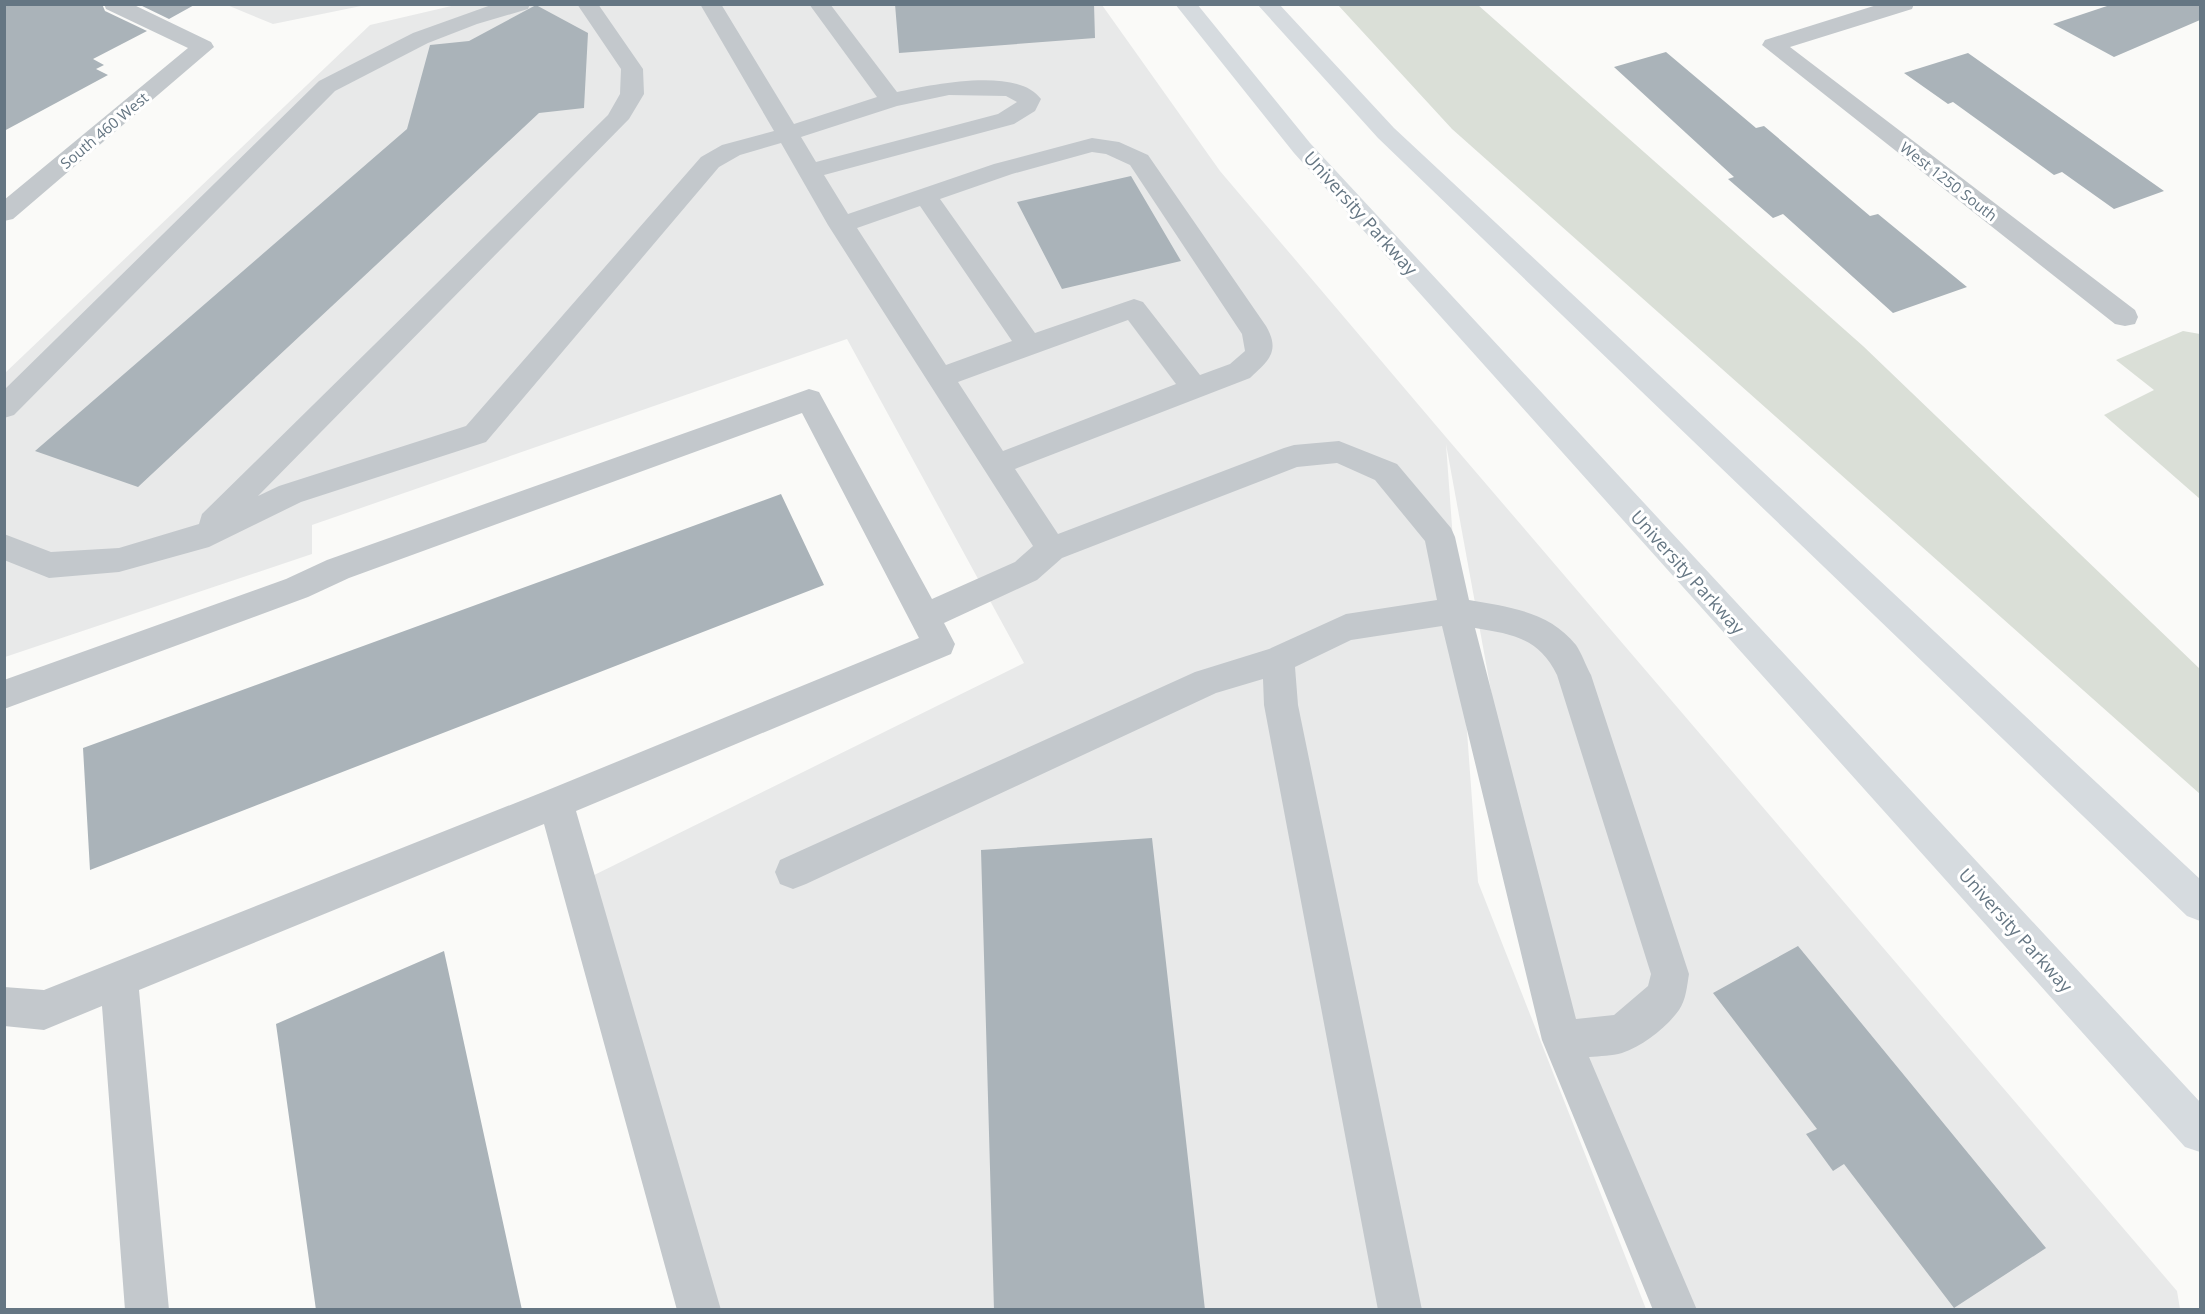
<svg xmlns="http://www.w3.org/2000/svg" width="2205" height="1314" font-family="'Open Sans',sans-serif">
<rect width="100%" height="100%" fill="#fafaf8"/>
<path fill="#e8e9e9" d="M460 4 1102 5 1220 171 1445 436 2177 1291 2180 1309H1675L1556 1047 1446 444 1478 882 1646 1309H701L578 883 1024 663 847 339 312 525V554L5 657V373L370 25Z
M227 5H366L273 24Z"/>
<path fill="#dadfd7" d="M1338 5H1478L1863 346 2200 669V794L1452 129Z
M2183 331 2200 334V499L2104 415 2154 390 2116 360Z"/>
<path fill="#aab3b9" d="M4 4H102L105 11 147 31 93 59 104 65 96 69 108 75 4 131Z
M138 4H196L169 19Z
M895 4H1094L1095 38 899 53Z
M2113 4H2200V20L2114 57 2053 24Z
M536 5 588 33 584 108 539 113 138 487 35 451 407 129 430 45 469 41Z
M1666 52 1756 128 1764 126 1870 216 1878 214 1967 287 1893 313 1783 214 1773 218 1728 179 1734 177 1614 67Z
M1968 53 2164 191 2114 209 2062 172 2054 175 1953 102 1948 104 1904 73Z
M1131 176 1181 261 1062 289 1017 202Z
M781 494 824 585 90 870 83 748Z
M1152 838 1205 1310H994L981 850Z
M1798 946 2046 1248 1954 1308 1844 1164 1833 1171 1806 1134 1817 1129 1713 993Z
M444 951 522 1310H316L276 1024Z"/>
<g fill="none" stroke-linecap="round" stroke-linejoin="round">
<path fill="#c3c8cc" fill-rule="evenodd" d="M494 4H530L528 9 477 24 428 43 335 91 14 415 4 418V390L319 81 413 33Z
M577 4H598L643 69 644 94 629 119 258 496 279 486 466 426 701 157 722 145 774 131 700 4H721L794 124 877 97 809 4H830L897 92C930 85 1018 66 1041 99L1035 111 1014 124 824 175 848 214 994 164 1092 138 1119 142 1148 155 1266 326C1281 352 1268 361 1250 378L1015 469 1058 534 1284 448 1294 445 1339 441 1397 464 1451 528 1455 537 1469 600C1508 607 1549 611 1576 645 1582 654 1586 666 1591 675L1689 974C1687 986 1686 1000 1679 1010 1666 1028 1643 1046 1622 1053 1612 1056 1600 1056 1589 1057L1697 1310H1653L1542 1040 1442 626 1351 640 1295 667 1298 705 1422 1310H1378L1264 705 1263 679 1216 693 806 884 793 889 780 884 775 872 780 860 1195 672 1269 649 1346 614 1437 600 1425 541 1375 480 1337 463 1297 467 1062 558 1037 580 944 623 955 644 951 654 576 811 721 1310H677L544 824 139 990 169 1310H125L102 1006 44 1030 4 1026V987L44 990 543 792 919 638 802 413 349 578 308 597 4 709V680L286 579 327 560 809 389 819 392 932 599 1015 562 1033 546 828 225 781 143 740 155 719 167 486 442 301 502 209 547 119 572 49 578 4 560V534L51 552 119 548 199 524 202 514 608 115 620 94 621 69ZM949 95 1006 96 1017 102 998 114 816 162 801 137 897 106ZM1092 152 1106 154 1130 165 1242 334 1245 351 1230 364 1200 375 1143 302 1134 299 1035 333 940 199 1012 174ZM920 206 1012 341 946 365 857 228ZM1128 320 1176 384 1003 451 958 382ZM1475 628C1512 634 1539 638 1557 675L1651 974 1648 986 1614 1015 1576 1019Z"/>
<path fill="#c3c8cc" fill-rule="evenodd" d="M104 4H132L211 42 214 47 13 219 4 221V200L188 48 106 9Z
M1880 4H1914L1912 9 1790 47 2135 310 2138 317 2135 324 2125 326 2115 324 1762 45 1765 40Z"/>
<path fill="#d6dbdf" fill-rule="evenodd" d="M1175 4H1197L1310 143 2200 1102V1152L2185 1147 1294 153Z
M1257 4H1279L1394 128 2200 879V921L2187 916 1378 138Z"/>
</g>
<g text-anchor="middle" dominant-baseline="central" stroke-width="6" stroke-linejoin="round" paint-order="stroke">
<g font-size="15" fill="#657683" stroke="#fff">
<text transform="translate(104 130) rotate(-40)">South 460 West</text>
<text transform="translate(1949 181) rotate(38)">West 1250 South</text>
</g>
<g font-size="18" fill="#657683" stroke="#fff">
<text transform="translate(1361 213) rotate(48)">University Parkway</text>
<text transform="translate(1688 572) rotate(48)">University Parkway</text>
<text transform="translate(2016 930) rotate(48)">University Parkway</text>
</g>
</g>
<rect width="2205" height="1314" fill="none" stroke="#657683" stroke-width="12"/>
</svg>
